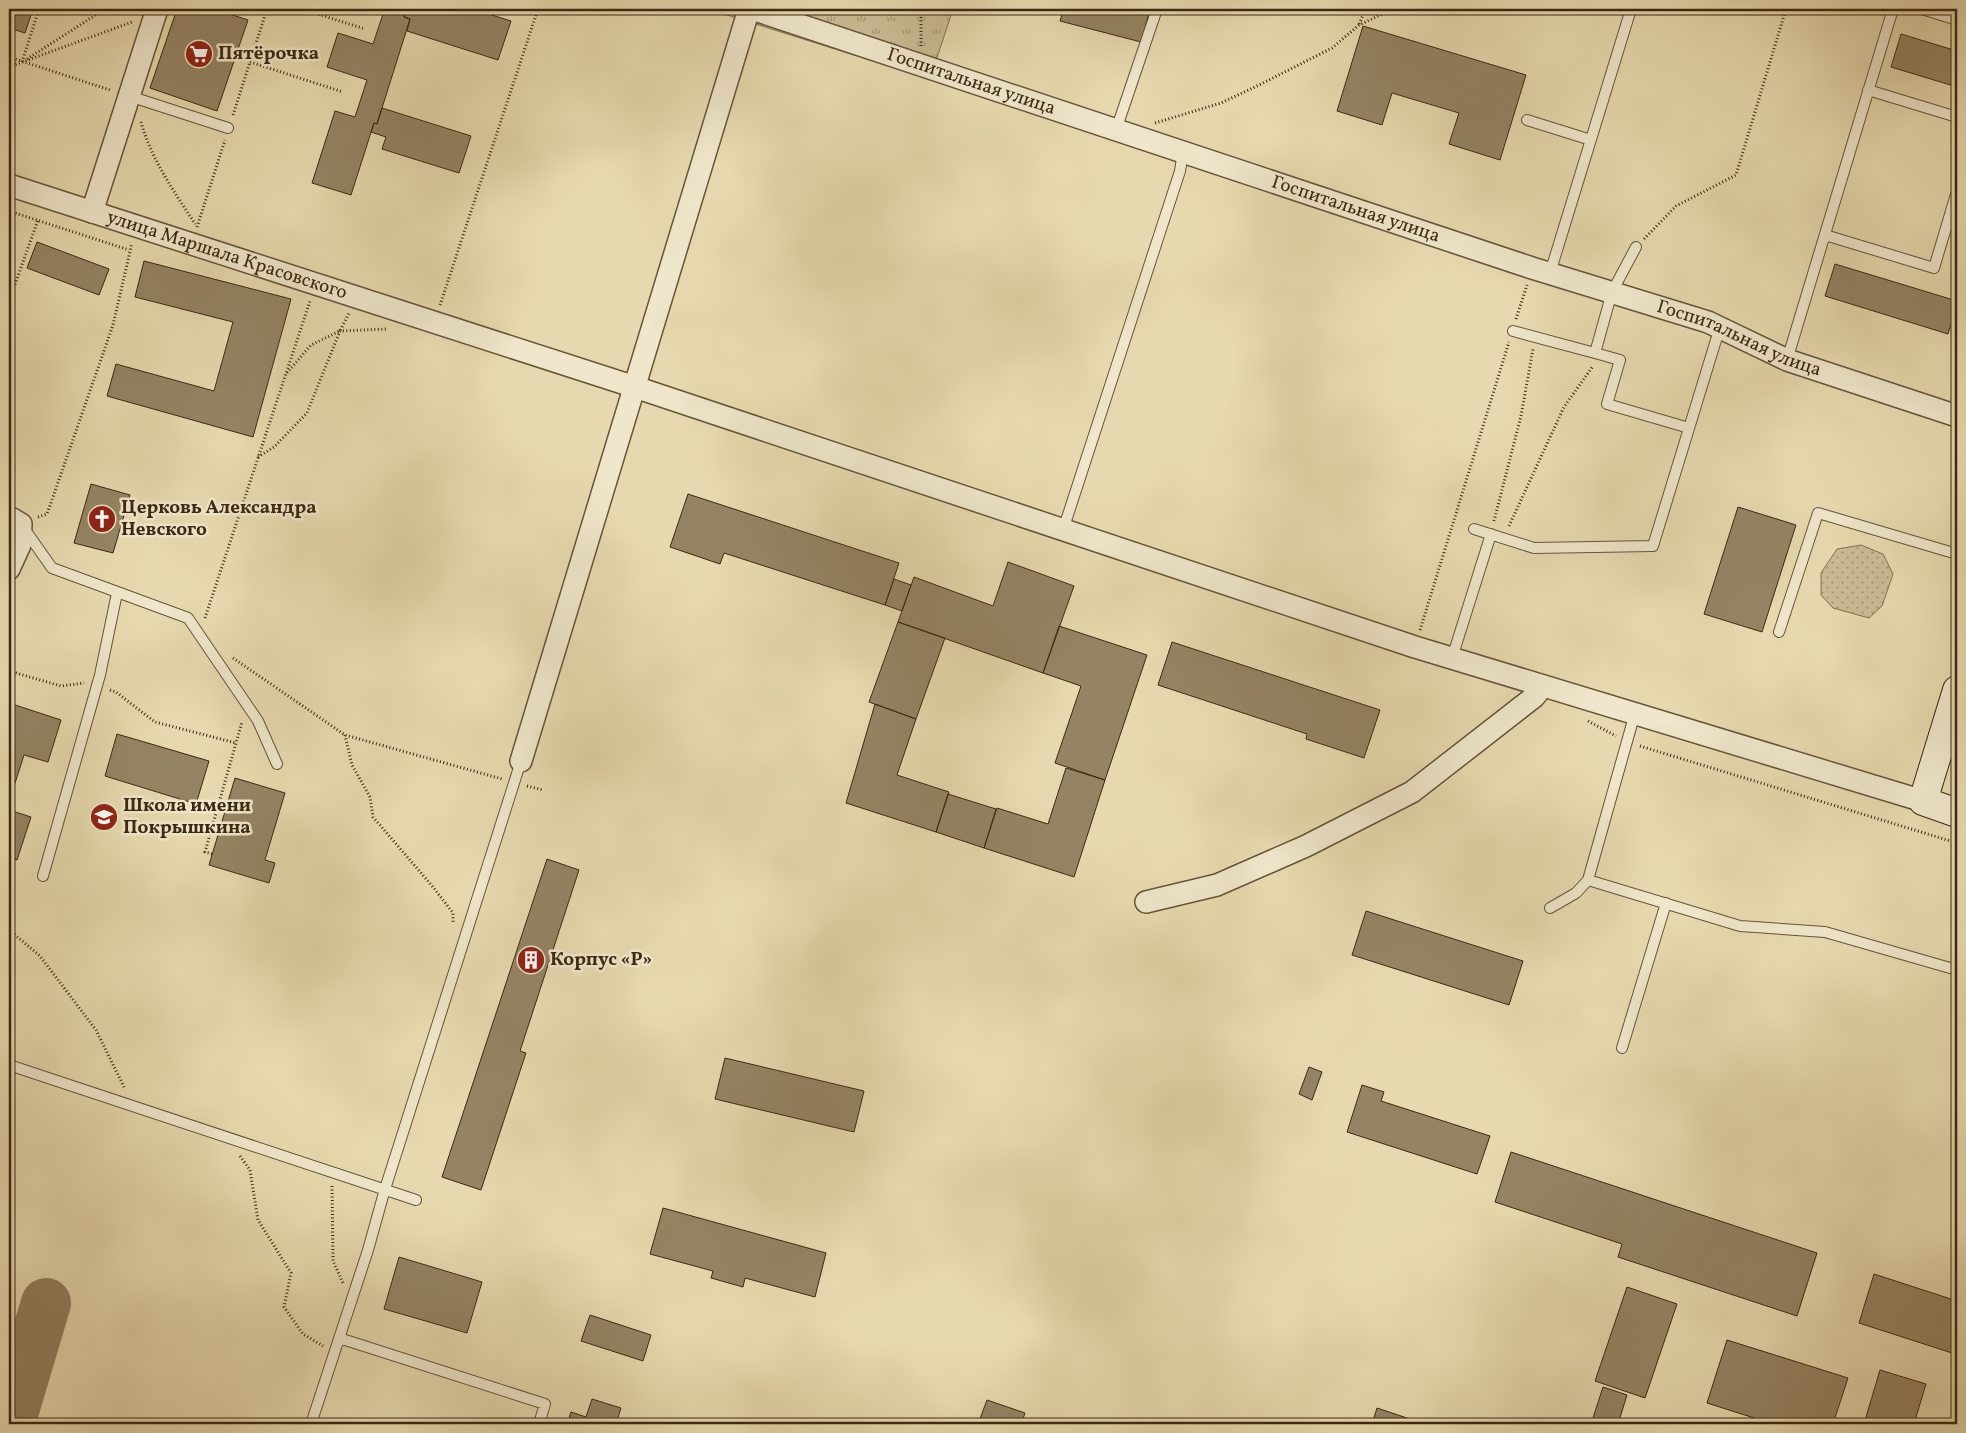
<svg xmlns="http://www.w3.org/2000/svg" width="1966" height="1433" font-family="Vollkorn,serif">
<defs>
<pattern id="grass-dots" width="8" height="8" patternUnits="userSpaceOnUse" patternTransform="scale(1.25)"><rect width="8" height="8" fill="#cabb94"/><path d="M2 2h.1M6 6h.1" fill="none" stroke="#a59877" stroke-width="1.8" stroke-linecap="round"/></pattern>
<pattern id="park-tufts" width="24" height="20" patternUnits="userSpaceOnUse" patternTransform="scale(1.25)"><rect width="24" height="20" fill="#cabb94"/><path d="M3 7l-1-3M5 7V3M7 7l1-3M15 17l-1-3M17 17v-4M19 17l1-3" fill="none" stroke="#a59877"/></pattern>
</defs>
<rect width="100%" height="100%" fill="#e7d9af"/>
<filter id="stains"><feTurbulence type="fractalNoise" baseFrequency=".004" numOctaves="4"/><feColorMatrix values="0 0 0 0 .2 0 0 0 0 .09 0 0 0 0 .02 0 0 0 .5 -.17"/></filter>
<radialGradient id="worn" r=".72"><stop offset=".6" stop-color="#630" stop-opacity="0"/><stop offset="1" stop-color="#630" stop-opacity=".3"/></radialGradient>
<path fill="url(#grass-dots)" stroke="#837253" d="M1861 545 1883 554 1893 574 1882 606 1869 618 1833 608 1821 595V573L1837 549Z"/>
<path fill="url(#park-tufts)" stroke="#837253" d="M708 9H953L930 79Z"/>
<g fill="none" stroke-linecap="round" stroke-linejoin="round">
<path stroke="#928060" stroke-width="50" d="M10 1424 46 1303"/>
</g>
<path fill="#958464" stroke="#3c2812" d="M9 9H33L25 33 9 28Z
M177 9H214L248 20 217 111 150 88Z
M377 9H406L404 17 410 19 377 124 374 123 351 195 312 183 335 111 355 117 367 80 327 67 338 33 373 44 384 11Z
M406 9H473L511 21 498 60 407 31 410 19 404 17Z
M1054 9H1150L1141 42 1060 21 1063 11Z
M1363 26 1526 75 1500 160 1449 144 1459 113 1392 93 1382 125 1337 111Z
M1901 34 1957 51V87L1891 67Z
M382 108 471 136 459 173 382 149 386 137 371 132 374 123 377 124Z
M37 242 109 269 99 295 27 268Z
M144 261 291 299 253 437 107 396 116 364 214 391 233 322 135 297Z
M1835 264 1957 301V299V326L1951 324 1948 334 1825 296Z
M91 484 130 495 113 553 74 543Z
M688 494 899 563 885 605 724 553 720 564 670 547Z
M1738 507 1796 525 1762 632 1704 614Z
M1008 562 1074 586 1043 673 898 622 914 577 993 606Z
M894 579 911 585 902 611 885 605Z
M898 622 945 638 916 719 869 702Z
M1059 626 1147 655 1105 780 1055 763 1081 686 1043 673Z
M1172 642 1380 710 1364 758 1306 739 1307 734 1158 685Z
M9 703 61 720 48 762 24 755 9 802Z
M875 704 916 719 897 775 949 792 936 832 846 803Z
M117 734 209 761 196 804 105 776Z
M1066 768 1105 780 1074 877 984 848 997 808 1048 824Z
M235 778 285 793 265 860 275 863 269 883 209 865Z
M948 794 996 809 984 848 936 832Z
M9 810 31 817 17 860 9 857Z
M547 859 579 870 520 1051 526 1053 481 1190 442 1177Z
M1366 911 1523 961 1509 1005 1352 955Z
M725 1058 864 1091 854 1132 715 1099Z
M1309 1067 1322 1072 1312 1100 1299 1094Z
M1362 1085 1384 1092 1381 1101 1490 1136 1477 1174 1347 1132Z
M1511 1152 1817 1253 1797 1316 1618 1257 1622 1244 1495 1202Z
M663 1208 826 1253 815 1297 745 1278 743 1287 711 1278 713 1271 650 1254Z
M399 1257 482 1282 467 1333 384 1309Z
M1874 1274 1957 1301V1346L1955 1354 1859 1323Z
M1627 1287 1677 1304 1645 1398 1595 1381Z
M590 1315 651 1335 643 1361 581 1341Z
M1727 1340 1848 1378 1833 1424H1773L1707 1403Z
M1880 1370 1926 1384 1914 1424H1864Z
M1603 1387 1627 1395 1618 1424H1591Z
M592 1399 621 1408 616 1424H567L571 1412 586 1417Z
M987 1400 1025 1413 1021 1424H978Z
M1377 1408 1425 1424H1372Z"/>
<g fill="none" stroke-linecap="round" stroke-linejoin="round">
<defs>
<path id="lane" d="M1922 9 1957 20
M1868 90 1957 117
M129 96 228 128
M1527 120 1591 140
M1116 130 1157 9
M1825 235 1934 268 1957 191
M1550 273 1631 9
M1513 331 1595 353 1612 292 1636 247
M1595 353 1620 360 1607 404 1689 428
M1787 360 1893 9
M23 527 52 568 188 618 258 721 277 764
M1474 529 1534 548 1653 546 1720 327
M1063 530 1180 171 1183 152
M1779 632 1818 513 1957 554
M1452 658 1491 534
M43 876 100 675 117 593
M1588 880 1740 926 1825 932 1957 970
M1550 908 1576 893 1588 880 1635 713
M1622 1048 1666 903
M9 1065 416 1200
M339 1338 545 1404 539 1424
M311 1424 368 1250 385 1189 521 761"/>
<g id="street">
<path id="s1" d="M752 9 1532 268 1708 322 1787 360 1957 416"/>
<path id="s2" d="M9 185 635 387 1415 647 1923 801"/>
<path d="M92 212 157 9"/>
<path d="M9 517 21 524 20 545 9 569"/>
<path d="M521 761 749 9"/>
<path d="M1146 902 1217 885 1306 846 1412 792 1534 697 1543 686"/>
</g>
<path id="secondary" d="M1957 690 1923 801 1957 813"/>
</defs>
<use href="#lane" stroke="#675439" stroke-width="12"/>
<use href="#street" stroke="#675439" stroke-width="24"/>
<use href="#secondary" stroke="#3c2812" stroke-width="30"/>
<path stroke="#3c2812" stroke-width="3" stroke-dasharray="1 2.5" stroke-linecap="butt" d="M302 9 365 29
M1359 24 1366 9
M921 46V9
M9 57 110 90
M27 59 105 9
M22 62 39 9
M250 62 343 92
M9 67 132 22
M233 115 267 9
M141 122C151 159 175 193 195 224
M1155 123 1221 103 1261 84 1332 48 1359 25 1393 9
M9 211 129 250
M197 227 225 140
M1644 239 1676 206 1736 175 1786 9
M9 301 38 220
M440 305 538 9
M1516 319 1527 285
M287 373 311 345 340 331 349 313
M258 457 274 447 307 413 340 331 387 329
M38 517 47 514 113 325 132 243
M1494 521 1521 416 1533 349
M1509 526 1564 407 1593 366
M205 618 310 301
M1420 630 1509 342
M233 658 345 735 502 779
M1955 668 1957 660
M9 671 61 686 84 683
M110 690 116 692 155 722 236 743
M1588 721 1616 736
M345 735 352 765 370 797 373 817 433 887 453 913V924
M1640 746 1957 843
M527 786 543 790
M212 854 205 852 242 722
M9 930 40 956 96 1030 125 1089
M240 1156 250 1170 258 1220 291 1273 284 1307 303 1334 323 1346
M332 1186 333 1261 343 1283"/>
<use href="#lane" stroke="#efe6cb" stroke-width="10"/>
<use href="#street" stroke="#efe6cb" stroke-width="21"/>
<use href="#secondary" stroke="#efe6cb" stroke-width="28"/>
</g>
<defs>
<symbol id="supermarket-disc" viewBox="-11 -11 22 22"><circle r="9.5" fill="#8f2418" stroke="#efe6cb"/><path d="M-6-5.5h2.5l.6 2H6L4.5 2H-2.5L-4.4-4H-6ZM-1.5 3.2a1.3 1.3 0 1 0 .1 0ZM3 3.2a1.3 1.3 0 1 0 .1 0Z" fill="#fff"/></symbol>
<symbol id="church-disc" viewBox="-11 -11 22 22"><circle r="9.5" fill="#8f2418" stroke="#efe6cb"/><path d="M-1.2-6h2.4v3.5h3.3v2.4h-3.3V6h-2.4V-.1h-3.3v-2.4h3.3Z" fill="#fff"/></symbol>
<symbol id="school-disc" viewBox="-11 -11 22 22"><circle r="9.5" fill="#8f2418" stroke="#efe6cb"/><path d="M0-5L7-2L0 1L-7-2ZM-4 1L0 2.5L4 1V4Q0 6-4 4Z" fill="#fff"/></symbol>
<symbol id="building-disc" viewBox="-11 -11 22 22"><circle r="9.5" fill="#8f2418" stroke="#efe6cb"/><path d="M-4-6H4V6H1V3H-1V6H-4ZM-2.5-4.3h1.7v1.8h-1.7ZM.8-4.3h1.7v1.8H.8ZM-2.5-1h1.7V.8h-1.7ZM.8-1h1.7V.8H.8Z" fill="#fff"/></symbol>
</defs>
<g fill-rule="evenodd">
<use href="#supermarket-disc" x="183" y="38" width="32" height="32"/>
<use href="#church-disc" x="86" y="503" width="32" height="32"/>
<use href="#school-disc" x="88" y="801" width="32" height="32"/>
<use href="#building-disc" x="515" y="944" width="32" height="32"/>
</g>
<g text-anchor="middle" dominant-baseline="central" stroke-width="5" stroke-linejoin="round" paint-order="stroke">
<g font-size="19" font-weight="bold" fill="#3c2812" stroke="#efe6cb" text-anchor="start">
<text x="218" y="54">Пятёрочка</text>
<text x="121" y="508">Церковь Александра<tspan x="121" dy="22">Невского</tspan></text>
<text x="123" y="806">Школа имени<tspan x="123" dy="22">Покрышкина</tspan></text>
<text x="550" y="960">Корпус «Р»</text>
</g>
<g font-size="19" fill="#3c2812" stroke="#efe6cb">
<text stroke="none"><textPath href="#s1" startOffset="231">Госпитальная улица</textPath></text>
<text stroke="none"><textPath href="#s1" startOffset="636">Госпитальная улица</textPath></text>
<text stroke="none"><textPath href="#s2" startOffset="229">улица Маршала Красовского</textPath></text>
<text stroke="none"><textPath href="#s1" startOffset="1041">Госпитальная улица</textPath></text>
</g>
</g>
<rect width="1966" height="1433" fill="none" stroke="#e7d9af" stroke-width="30"/>
<rect x="10" y="10" width="1946" height="1413" fill="none" stroke="#3c2812" stroke-width="2.5"/>
<rect x="15" y="15" width="1936" height="1403" fill="none" stroke="#3c2812"/>
<rect width="100%" height="100%" filter="url(#stains)"/>
<rect width="100%" height="100%" fill="url(#worn)"/>
</svg>
